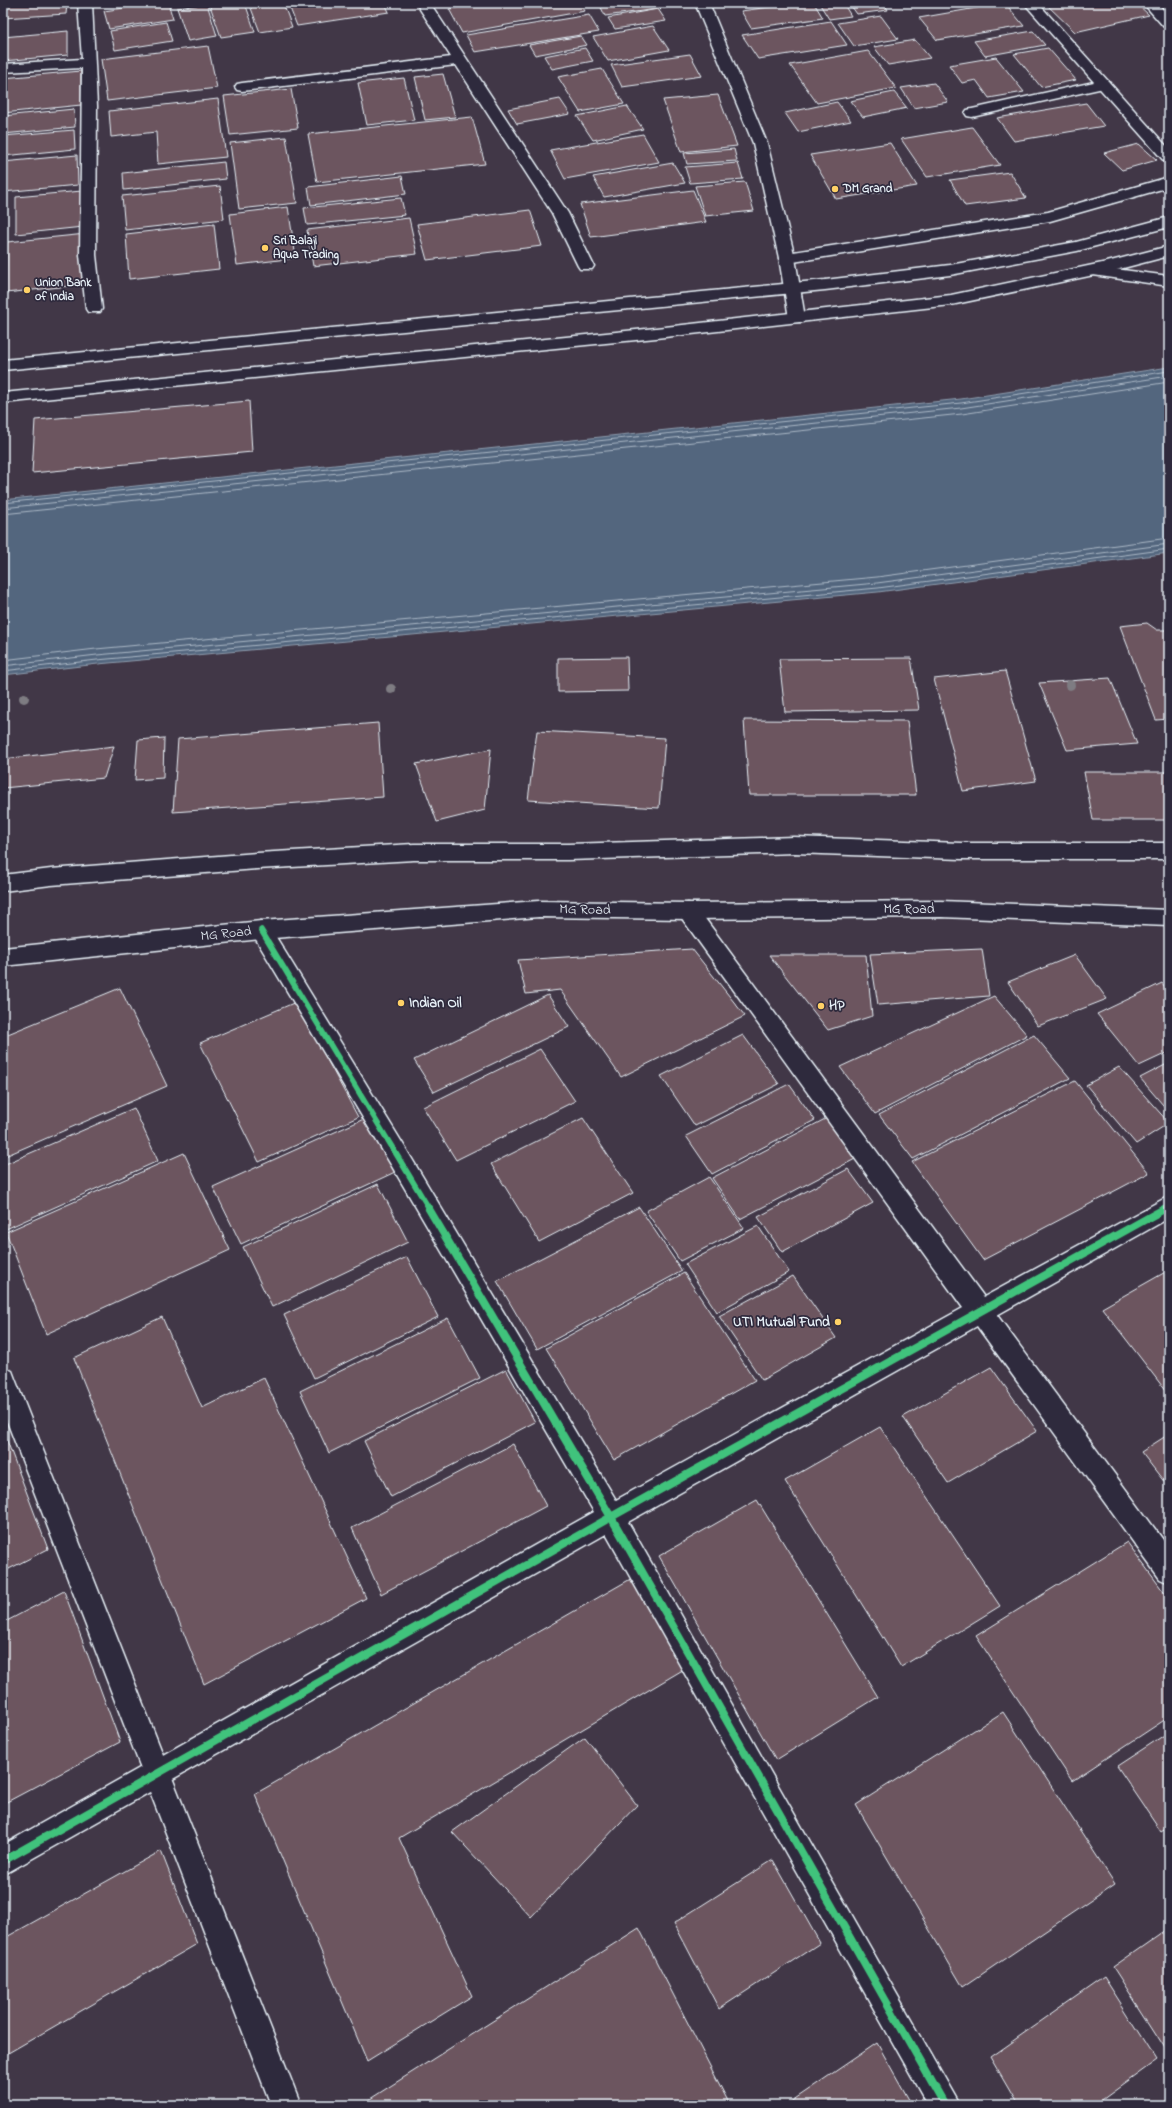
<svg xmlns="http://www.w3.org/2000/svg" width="1172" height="2108" font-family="'Indie Flower',sans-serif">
<rect width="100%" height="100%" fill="#413747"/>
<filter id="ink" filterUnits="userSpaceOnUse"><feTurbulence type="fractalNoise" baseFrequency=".025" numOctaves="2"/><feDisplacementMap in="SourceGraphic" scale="8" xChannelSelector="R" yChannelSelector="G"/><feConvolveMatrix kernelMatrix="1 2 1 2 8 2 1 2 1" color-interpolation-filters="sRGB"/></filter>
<g filter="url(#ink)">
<path fill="#53667e" stroke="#8f9eaf" d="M1169 367V553L878 592 98 664 3 675V500L961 399Z"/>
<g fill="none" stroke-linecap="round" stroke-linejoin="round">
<path stroke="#acb9c7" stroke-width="1" d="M3 503 961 403 1169 371
M3 508 961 408 1169 376
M3 514 962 414 1169 382
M3 660 96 649 877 577 1169 538
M3 666 97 655 877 583 1169 544
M3 671 97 660 878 588 1169 549"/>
</g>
<path fill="#6c555e" stroke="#e8f1f8" d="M3 3H67L66 14 3 18Z
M157 3H168L173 19 109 29 104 11Z
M209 3H245L255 32 221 37Z
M249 3H283L292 27 260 32Z
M288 3H385L389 12 297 26Z
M486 3H580L585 11 462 33 449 9Z
M599 3H670L672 7 605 16Z
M798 3H814L823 18 751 28 741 11Z
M819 3H843L851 16 829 19Z
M849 3H884L888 10 857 14Z
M1005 3 1024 26 937 40 919 18Z
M1053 3H1136L1149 15 1075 32 1046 4Z
M207 4 217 36 188 41 177 8Z
M658 9 666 21 615 29 608 18Z
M589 15 599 32 475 52 466 35Z
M881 16 898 39 854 46 838 23Z
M831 21 847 45 758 59 742 35Z
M166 22 172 41 115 50 110 31Z
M653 26 669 50 608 61 593 37Z
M68 31V55L3 61V37Z
M1033 31 1045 45 985 56 974 41Z
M581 36 587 45 535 55 529 45Z
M915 40 930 58 888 65 874 47Z
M208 46 217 88 107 101 101 59Z
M585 48 593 61 552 69 544 56Z
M1048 48 1076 80 1041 87 1014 54Z
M868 51 896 88 817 103 790 65Z
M690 54 702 76 622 87 611 65Z
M996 57 1024 92 989 98 976 80 962 83 949 65Z
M602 69 624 104 580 112 558 77Z
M81 71V105L3 113V78Z
M443 74 455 117 425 120 415 77Z
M404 78 414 120 367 125 358 83Z
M934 83 948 102 914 108 901 88Z
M291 89 298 128 230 135 224 96Z
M894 92 907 108 863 117 850 101Z
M718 95 737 146 681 152 663 100Z
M218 99 226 157 158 164 156 132 111 137 109 111Z
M560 99 570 114 517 124 508 109Z
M837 102 851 121 798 132 785 113Z
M1086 103 1104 126 1014 141 997 118Z
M627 106 643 129 593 140 577 116Z
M74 109 75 127 3 134V116Z
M472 117 485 164 317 182 308 134Z
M972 127 1000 165 927 177 901 139Z
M74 130 75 149 3 156V136Z
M643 134 659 162 565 179 550 150Z
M286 137 297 203 239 209 230 143Z
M890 143 917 186 836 199 810 155Z
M1139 144 1157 160 1122 170 1104 153Z
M734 149 737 161 687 164 684 153Z
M77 155 78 185 3 192V162Z
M224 162 226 179 124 190 123 173Z
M673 163 685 183 604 197 593 177Z
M738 163 743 179 690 183 685 167Z
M1010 172 1026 198 965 206 950 180Z
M402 176 406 194 311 205 308 187Z
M745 182 754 211 705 216 695 186Z
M220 186 224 219 125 230 122 196Z
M693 190 706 222 591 237 580 204Z
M82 191 83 227 16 234V197Z
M401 198 405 215 307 225 304 208Z
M3 201H6L5 236H3Z
M288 207 296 258 237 265 230 214Z
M530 210 542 246 427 260 417 224Z
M409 218 417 254 313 266 307 230Z
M214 224 219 269 129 279 126 234Z
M86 234 87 284 6 293 7 242Z
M249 401 252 452 32 473 35 420Z
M1147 623 1157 630H1169V719L1156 720 1120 626Z
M627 657 628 691 558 692V658Z
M911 658 919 710 785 712 779 659Z
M1005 671 1036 781 963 791 934 679Z
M1110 678 1137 744 1067 750 1039 683Z
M744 720 907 721 916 795H749Z
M378 723 383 797 173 812 178 739Z
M537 731 665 738 659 808 528 800Z
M164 738 163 778 135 780 138 740Z
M114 746 104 778 3 788V759Z
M491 749 485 810 437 822 416 764Z
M1084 772H1169V820H1093Z
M692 949 745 1016 621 1077 560 990 526 994 518 960Z
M982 949 989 996 878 1005 870 954Z
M769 955H866L872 1016 828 1030Z
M1075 955 1107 999 1038 1026 1008 982Z
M1162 983 1169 992V1052L1139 1066 1097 1014Z
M120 988 167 1086 3 1157V1036Z
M548 995 569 1027 434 1092 414 1060Z
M994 996 1027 1035 875 1114 840 1067Z
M296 1002 358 1117 259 1162 200 1043Z
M743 1035 779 1084 695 1126 661 1076Z
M1034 1035 1070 1078 913 1159 879 1115Z
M540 1049 575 1101 456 1160 423 1107Z
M1169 1063V1112L1140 1078Z
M1119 1067 1169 1123 1136 1144 1086 1085Z
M1075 1081 1149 1173 983 1260 912 1162Z
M789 1084 815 1120 712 1174 686 1136Z
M134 1108 158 1161 6 1229 3 1222V1165Z
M366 1118 395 1172 241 1244 213 1187Z
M583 1118 633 1193 539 1242 491 1164Z
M827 1118 857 1158 740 1219 712 1178Z
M184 1153 230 1250 46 1334 6 1232Z
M848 1169 873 1203 782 1252 758 1217Z
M709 1177 744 1228 680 1261 646 1211Z
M378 1184 408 1242 272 1307 243 1247Z
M639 1207 682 1271 537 1349 497 1281Z
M758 1226 789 1272 717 1312 685 1264Z
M407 1257 438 1317 314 1378 284 1315Z
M1169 1270V1395L1102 1308Z
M684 1273 755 1380 614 1460 546 1348Z
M793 1276 836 1338 762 1380 719 1316Z
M162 1317 202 1408 264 1378 366 1598 204 1684 74 1358Z
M448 1318 480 1378 329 1453 300 1391Z
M991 1367 1037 1431 948 1483 903 1417Z
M506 1369 535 1422 391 1497 364 1441Z
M880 1427 1000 1606 901 1667 785 1481Z
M1169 1434V1488L1141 1452Z
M6 1438 48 1549 3 1572V1440Z
M513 1444 546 1506 381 1594 352 1528Z
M757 1500 878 1697 776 1760 659 1556Z
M1127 1542 1169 1599V1717L1072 1781 976 1636Z
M634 1577 686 1668 399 1838 472 1996 367 2061 255 1794Z
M64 1591 120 1742 3 1804V1623Z
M1003 1712 1115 1884 963 1987 856 1805Z
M1169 1732V1826L1161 1831 1117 1766Z
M585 1737 637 1805 531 1917 452 1832Z
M161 1851 197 1944 3 2056V1939Z
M773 1860 820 1943 719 2009 674 1923Z
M639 1928 730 2105H372L370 2099Z
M1169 1928V2046L1165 2048 1113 1967Z
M1104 1977 1157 2060 1095 2105H1018L990 2057Z
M877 2043 912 2105H786Z"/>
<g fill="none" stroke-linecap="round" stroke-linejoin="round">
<defs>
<path id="lane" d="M1103 80 1108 81 1110 84 1108 87 972 117 967 116 965 113 967 110 972 109Z"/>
<path id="street" d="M78 3H92L97 106 96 255 102 309 100 312H88L86 309 80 255 82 68 3 72V64L82 59Z
M416 3H430L568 213 594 266 592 269H580L578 266 552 213 456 65 242 91 237 90 235 87 237 84 242 83 451 57Z
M695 3H709L767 143 795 258 805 318 803 322H791L789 318 779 258 753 143Z
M1024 3H1038L1169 149V162L1164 161Z
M1143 3H1157L1169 16V28L1164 27Z
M1092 266 1169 276V286L1086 274 1084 271 1086 268Z
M688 903 695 905 984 1297 1169 1196V1218L997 1315 1169 1548V1583L1160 1579 977 1326 628 1522 960 2105H928L606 1534 3 1875V1845L594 1512 390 1163 254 936 250 930 254 924 261 921 268 924 406 1149 616 1500 963 1308 681 917 678 911 681 905Z"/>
<path id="secondary" d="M1169 177V187L1050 221 787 263 781 261 779 258 781 255 787 253 1048 212Z
M794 837 961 843H1169V859H961L794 853 568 860H414L257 869 51 885 3 891V875L51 869 257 853 414 844H568Z
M539 901 688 903 941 901 1169 910V926L941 917 688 919 539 917 261 939 3 966V948L261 921Z
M3 1367 12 1371 15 1379 301 2105H271L3 1411Z"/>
<path id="highway" d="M1169 217V227L1077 251 950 275 825 290 3 370V360L825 280 950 265 1076 242Z
M1169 246V256L1108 272 951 305 656 338 3 403V393L656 328 951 295 1107 262Z"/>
</defs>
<use href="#lane" stroke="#e8f1f8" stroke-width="3"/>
<use href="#street" stroke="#e8f1f8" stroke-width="3"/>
<use href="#secondary" stroke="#e8f1f8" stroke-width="3"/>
<use href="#highway" stroke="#e8f1f8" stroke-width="3"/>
<use href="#lane" fill="#2f2a3d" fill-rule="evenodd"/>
<use href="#street" fill="#2f2a3d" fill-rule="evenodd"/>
<use href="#secondary" fill="#2f2a3d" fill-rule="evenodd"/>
<use href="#highway" fill="#2f2a3d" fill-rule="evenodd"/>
<defs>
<path id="cycleway-far1" d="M261 930 430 1210
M1162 1210 1169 1206"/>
<path id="cycleway" d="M429 1209 611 1517 945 2105
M3 1861 611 1517 1164 1209"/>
</defs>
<use href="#cycleway-far1" stroke="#2f2a3d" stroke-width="8"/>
<use href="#cycleway" stroke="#2f2a3d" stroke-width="10"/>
<use href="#cycleway-far1" stroke="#40c37c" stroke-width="5.5"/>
<use href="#cycleway" stroke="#40c37c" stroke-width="8"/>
</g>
<g fill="#7e7c82">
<circle cx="1070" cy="685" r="5"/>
<circle cx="391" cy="689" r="5"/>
<circle cx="24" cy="698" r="5"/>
</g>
</g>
<g fill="#ffd166" stroke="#2f2a3d" stroke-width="1.5">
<circle cx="835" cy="189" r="4"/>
<circle cx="265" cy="248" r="4"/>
<circle cx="27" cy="290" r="4"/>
<circle cx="401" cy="1003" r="4"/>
<circle cx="821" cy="1006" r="4"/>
<circle cx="838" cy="1322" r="4"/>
</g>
<g text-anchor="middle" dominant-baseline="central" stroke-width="3.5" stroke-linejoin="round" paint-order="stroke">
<g font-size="12" font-weight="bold" fill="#e8f1f8" stroke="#2f2a3d" text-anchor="start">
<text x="843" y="189">DM Grand</text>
<text x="273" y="241">Sri Balaji<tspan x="273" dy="14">Aqua Trading</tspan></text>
<text x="35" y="283">Union Bank<tspan x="35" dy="14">of India</tspan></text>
</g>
<g font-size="14" fill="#e8f1f8" stroke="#2f2a3d">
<text x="909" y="909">MG Road</text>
<text transform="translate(585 910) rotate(1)">MG Road</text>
<text transform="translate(226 934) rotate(-6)">MG Road</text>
</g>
<g font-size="14" font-weight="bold" fill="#e8f1f8" stroke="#2f2a3d" text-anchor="start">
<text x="409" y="1003">Indian Oil</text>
<text x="829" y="1006">HP</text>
<text x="830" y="1322" text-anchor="end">UTI Mutual Fund</text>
</g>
</g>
<rect width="1172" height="2108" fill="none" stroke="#2f2a3d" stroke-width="16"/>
<rect x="8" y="8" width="1156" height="2092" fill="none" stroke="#e8f1f8" stroke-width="1.5" filter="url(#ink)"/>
</svg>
